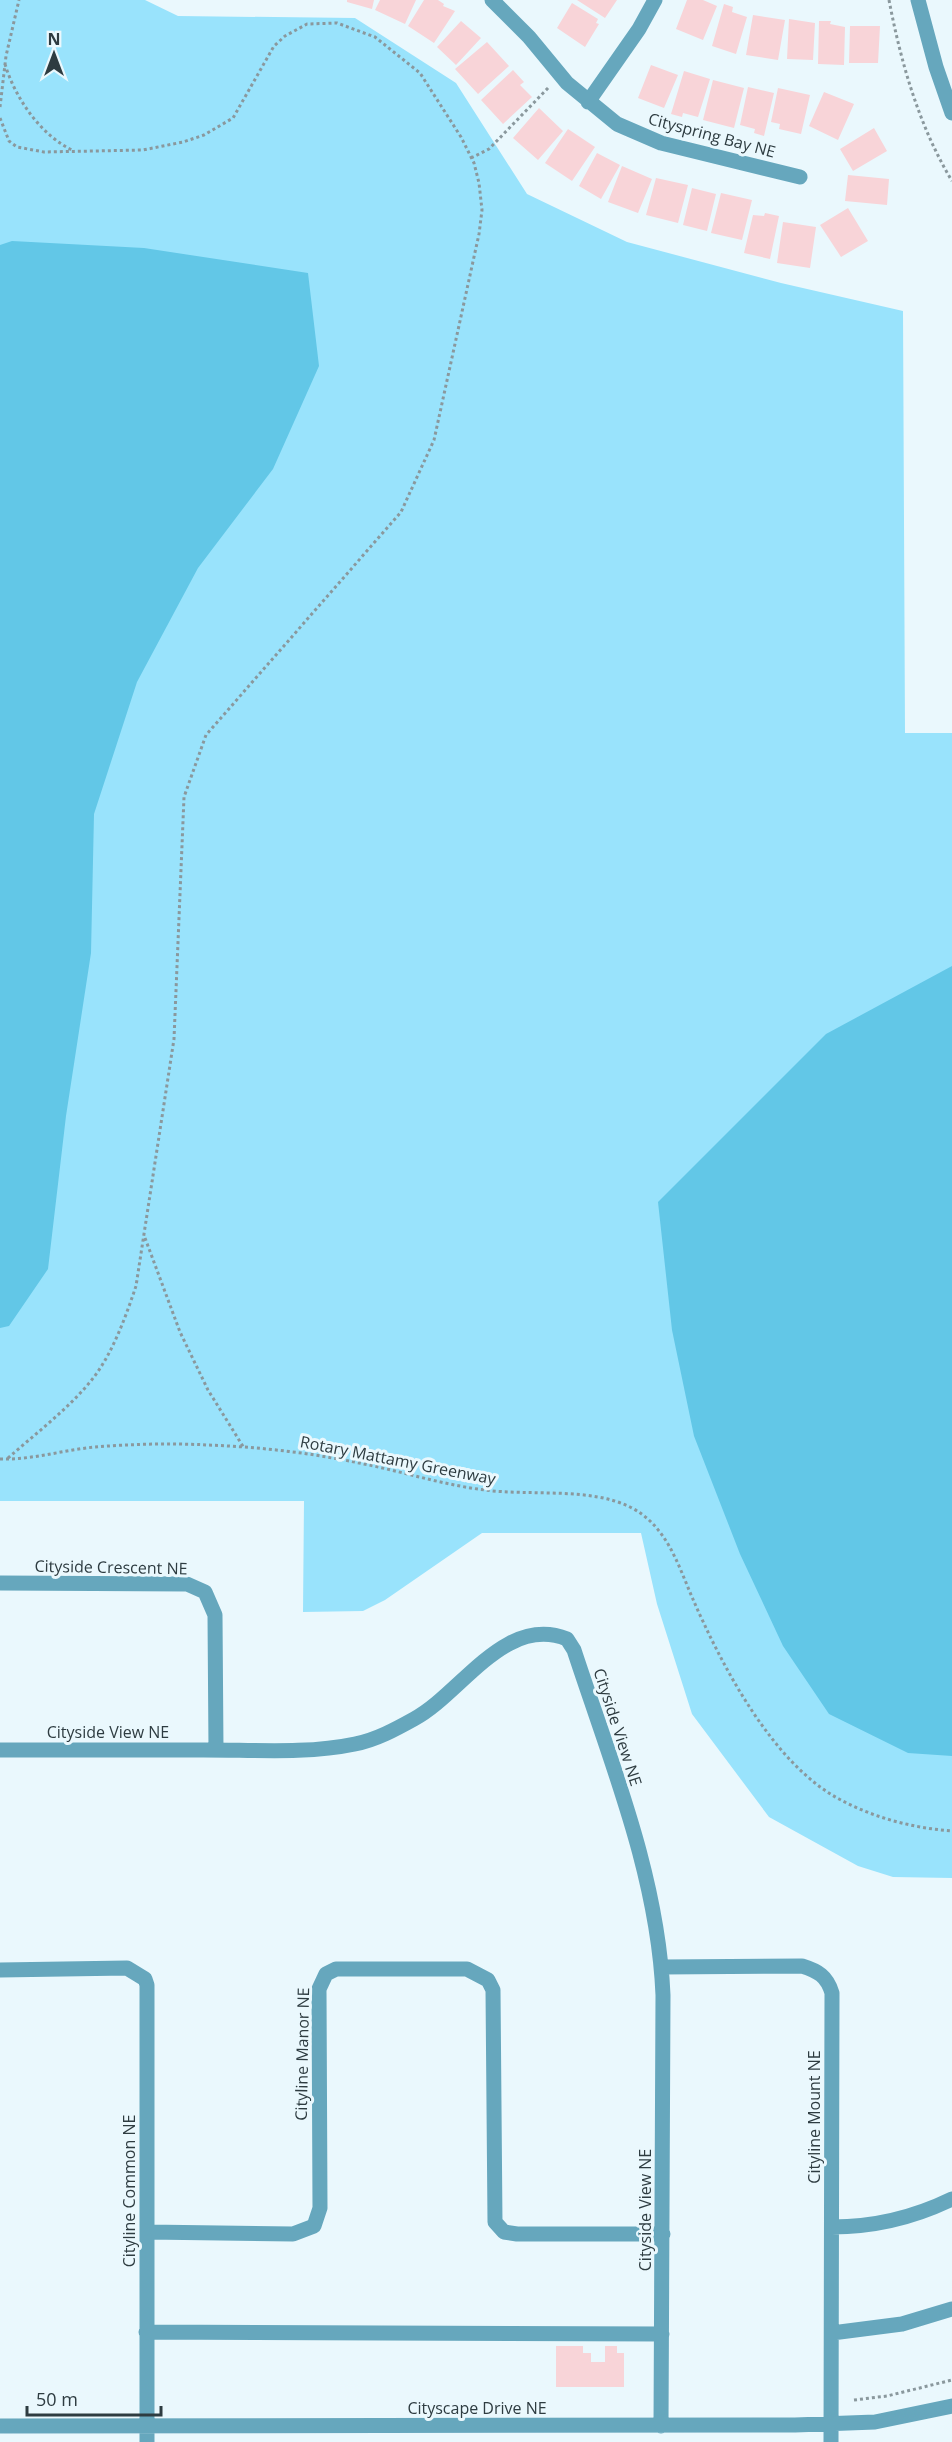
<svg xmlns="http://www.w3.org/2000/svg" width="952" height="2442" font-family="'Open Sans',sans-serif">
<rect width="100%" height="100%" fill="#eaf8fd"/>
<path fill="#99e3fc" d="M0 0H145L178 16 355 18 456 83 527 194 627 242 781 283 903 311 905 733H952V1878L893 1877 858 1866 769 1817 692 1714 657 1604 641 1533H482L385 1600 363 1611 303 1612 304 1501H0Z"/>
<path fill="#62c7e7" d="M12 241 144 248 308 273 319 366 273 469 198 568 137 682 94 814 91 953 66 1116 48 1269 9 1326 0 1328V245Z
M952 966V1756L908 1753 829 1714 783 1646 740 1554 694 1436 672 1330 658 1202 826 1034Z"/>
<path fill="#f8d4d8" d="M347 0H374L372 9 347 2Z
M380 0H416L405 24 375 10Z
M424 0H438L444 4 443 6 455 11 434 43 408 26Z
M577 0H617L605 18Z
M687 0H703L717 6 703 40 676 29Z
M572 3 598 19 596 23 599 24 585 47 557 28Z
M724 4 733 7 732 12 747 17 736 54 712 46Z
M753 15 785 20 778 60 746 55Z
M789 19 815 23 813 60 787 59Z
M461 21 481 38 456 65 437 47Z
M819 21H831L830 24 845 27 844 65 818 64Z
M850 26H880L878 63H849Z
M487 42 509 66 478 94 455 69Z
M651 65 678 75 664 108 638 98Z
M513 70 524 82 520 85 532 97 503 124 481 100Z
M684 71 710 79 698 117 683 113 682 117 671 114Z
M713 80 744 88 734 128 703 120Z
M748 87 774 93 764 136 754 133 755 129 740 125Z
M778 88 810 95 801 134 779 129 780 124 771 122Z
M824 92 854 104 838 140 809 126Z
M539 108 563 131 538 160 513 138Z
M874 128 887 151 853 171 840 149Z
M568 129 595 147 572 181 545 163Z
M597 153 620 165 601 199 579 186Z
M622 166 652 179 638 213 608 202Z
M848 175 889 179 887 205 845 201Z
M656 178 688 185 678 223 646 215Z
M692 188 716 194 707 231 683 225Z
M721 193 752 200 742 240 711 233Z
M848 208 868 241 841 257 820 225Z
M765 213 779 216 770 259 744 253 753 215 764 216Z
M783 222 816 227 810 268 777 263Z
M556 2346H583V2353H591V2362H605V2346H617V2353H624V2387H556Z"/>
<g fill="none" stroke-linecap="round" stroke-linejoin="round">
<path stroke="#8a989d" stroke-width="3" stroke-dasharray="3 3" stroke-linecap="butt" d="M889 0C901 63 919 126 952 181
M5 64C15 98 41 136 74 151
M0 107 6 56 19 0
M0 118 9 141 17 147 44 152 143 150 183 142 204 135 233 118 274 46 285 36 307 24 337 23 375 37 420 73 461 137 474 163 479 183 482 210 479 234 434 440 401 512 206 735 184 797 174 1039 136 1286C126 1316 113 1352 94 1377 70 1408 36 1433 7 1459
M471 158 489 149 549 87
M145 1238 180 1332 208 1390 244 1448
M0 1459C32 1460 63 1450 95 1447 131 1444 171 1443 208 1445 260 1447 313 1453 364 1464 404 1472 444 1485 485 1490 529 1496 590 1487 630 1507 666 1525 677 1562 692 1597 721 1664 772 1763 839 1799 874 1818 913 1828 952 1831
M854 2400 887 2396 952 2380"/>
<path stroke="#66a7bd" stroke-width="15" d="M492 0 529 37 567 83 617 124 661 143 800 177
M918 0 936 67 952 113
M588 102 639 29 655 0
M0 1583 187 1584 205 1592 215 1615 216 1750
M0 1750C64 1750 128 1750 192 1750 245 1749 303 1755 355 1744 376 1740 396 1729 414 1719 461 1694 505 1614 567 1639L574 1650C611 1763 658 1876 663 1995L661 2426
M662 1967 802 1966C818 1971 827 1976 832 1993L831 2442
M0 1970 127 1968 145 1979 147 1985V2442
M832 2227C875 2227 913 2218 952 2199
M148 2232 293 2234 314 2226 320 2208 319 1989 326 1974 336 1969H467L488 1980 493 1990 495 2222 504 2232 517 2234H663
M146 2332 662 2334
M832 2333 902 2324 952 2309
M0 2426 795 2425 875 2422 952 2406"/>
</g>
<g text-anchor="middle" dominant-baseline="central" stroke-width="6" stroke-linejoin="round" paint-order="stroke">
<g font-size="16" fill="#2e3c41" stroke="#eaf8fd">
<text transform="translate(712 135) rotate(15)">Cityspring Bay NE</text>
<text transform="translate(398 1460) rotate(11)">Rotary Mattamy Greenway</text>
<text transform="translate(111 1567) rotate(1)">Cityside Crescent NE</text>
<text transform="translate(618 1727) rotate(72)">Cityside View NE</text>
<text x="108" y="1732">Cityside View NE</text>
<text transform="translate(302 2054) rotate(-89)">Cityline Manor NE</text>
<text transform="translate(814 2117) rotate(-90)">Cityline Mount NE</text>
<text transform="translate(129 2191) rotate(-90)">Cityline Common NE</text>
<text transform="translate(645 2210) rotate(-90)">Cityside View NE</text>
<text x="477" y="2408">Cityscape Drive NE</text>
</g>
</g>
<g transform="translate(54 54)" stroke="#eaf8fd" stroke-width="4.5" paint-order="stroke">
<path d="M0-4.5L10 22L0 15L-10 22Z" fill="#2e3c41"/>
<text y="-9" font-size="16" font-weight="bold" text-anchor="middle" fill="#2e3c41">N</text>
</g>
<path d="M27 2406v9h134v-9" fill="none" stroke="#2e3c41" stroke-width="3"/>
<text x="36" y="2406" font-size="18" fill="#2e3c41" stroke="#eaf8fd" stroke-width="4.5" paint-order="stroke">50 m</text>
</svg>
